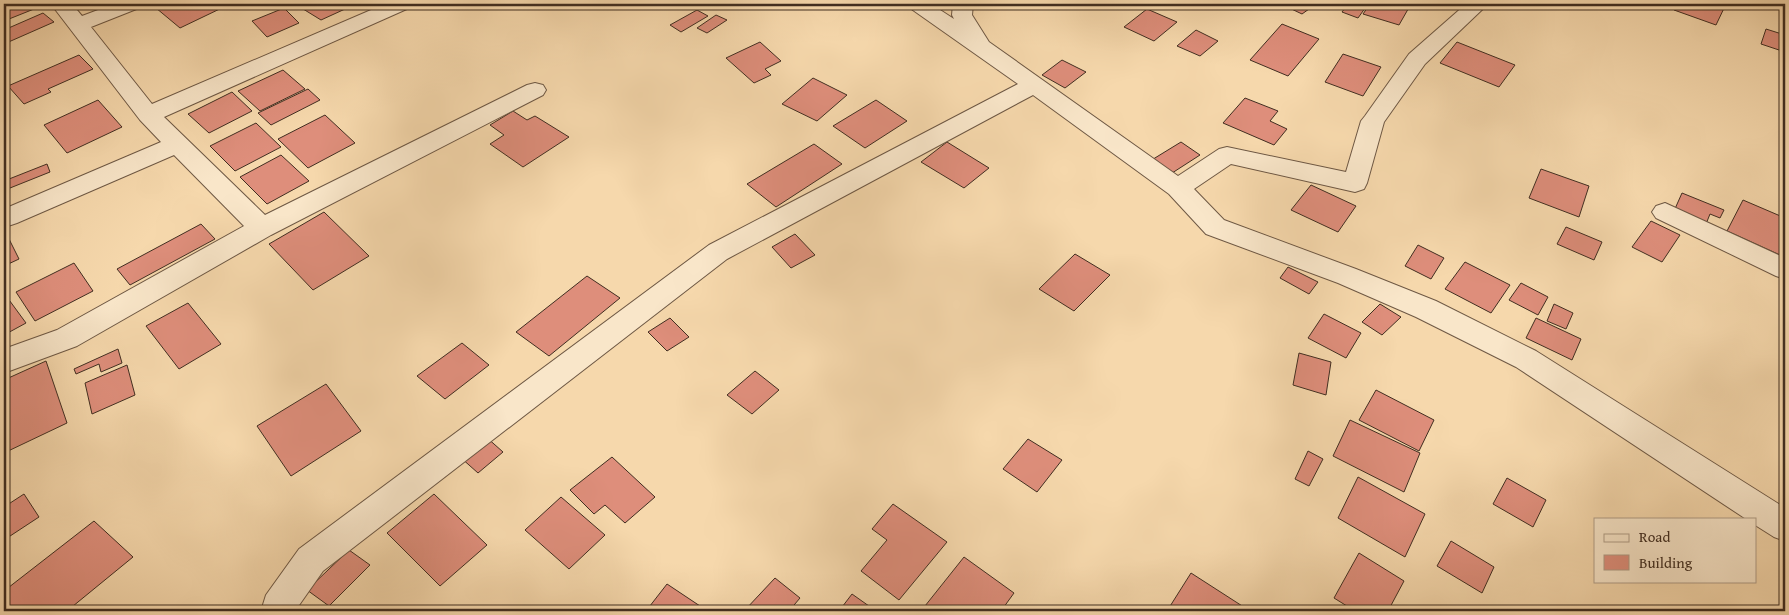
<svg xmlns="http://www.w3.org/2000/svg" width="1789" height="615" font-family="'Gentium Book Plus',serif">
<rect width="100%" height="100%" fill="#f6d8ac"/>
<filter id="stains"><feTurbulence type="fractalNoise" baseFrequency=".004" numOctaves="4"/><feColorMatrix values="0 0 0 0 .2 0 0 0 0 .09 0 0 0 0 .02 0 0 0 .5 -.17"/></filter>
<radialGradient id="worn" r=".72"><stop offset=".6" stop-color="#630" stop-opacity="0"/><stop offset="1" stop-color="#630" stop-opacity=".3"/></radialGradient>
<path fill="#de8e7b" stroke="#412e21" d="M11 4H29L34 9 4 21V7Z
M165 4H226L228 5 180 28 156 8Z
M295 4H356L321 20Z
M1281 4H1316L1302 14Z
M1348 4H1368L1358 18 1342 12Z
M1370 4H1411L1399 25 1363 14Z
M1677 4H1726L1716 25 1674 10Z
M284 8 299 23 267 37 252 21Z
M1147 9 1177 22 1154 41 1124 27Z
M697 10 708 16 681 32 670 25Z
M43 13 54 22 4 44V30Z
M716 15 727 20 707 33 697 28Z
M1282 24 1319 39 1288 76 1250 60Z
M1766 29 1785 35V52L1761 44Z
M1196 30 1218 41 1200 56 1177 46Z
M760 42 781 61 765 69 771 75 754 83 726 58Z
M1457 42 1515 65 1499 87 1440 63Z
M1343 54 1381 67 1363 96 1325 82Z
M79 55 93 69 48 89 51 92 24 104 8 86Z
M1062 60 1086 72 1065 88 1042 75Z
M283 70 305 89 260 111 238 91Z
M813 78 847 95 817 121 782 104Z
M308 89 320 100 271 125 258 113Z
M232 92 252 111 209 133 188 114Z
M1245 98 1278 111 1270 121 1287 129 1274 145 1223 123Z
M98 100 122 127 67 153 44 125Z
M876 100 907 121 865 148 833 126Z
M513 111 527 120 535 116 569 137 523 167 490 144 504 135 490 125Z
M325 115 355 143 308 168 278 139Z
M256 123 281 147 235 171 210 146Z
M947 142 989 168 964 188 921 162Z
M1181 142 1200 155 1169 175 1150 161Z
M814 144 842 164 776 207 747 184Z
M281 155 309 181 267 204 240 177Z
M47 164 50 172 5 190 4 181Z
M1541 169 1589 186 1579 217 1529 198Z
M1311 185 1356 206 1338 232 1291 210Z
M1682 193 1724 210 1720 218 1710 214 1706 224 1674 211Z
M1743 200 1785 218V244L1780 255 1727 231Z
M324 212 369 256 313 290 269 244Z
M1651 221 1680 235 1662 262 1632 247Z
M201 224 215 239 130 285 117 269Z
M1566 227 1602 242 1594 260 1557 244Z
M795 234 815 255 791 268 772 247Z
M8 237 19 259 4 266V239Z
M1418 245 1444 258 1431 279 1405 266Z
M1075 254 1110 275 1074 311 1039 289Z
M1465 262 1510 285 1491 313 1445 289Z
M74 263 93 291 35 321 16 292Z
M1288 267 1318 282 1309 294 1280 278Z
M587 276 620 298 549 356 516 332Z
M1521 283 1548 297 1538 315 1509 300Z
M4 293 26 323 4 335Z
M188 303 221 344 179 369 146 326Z
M1380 304 1401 317 1382 335 1362 322Z
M1554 304 1573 313 1566 329 1547 321Z
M1324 314 1361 333 1346 358 1308 338Z
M670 318 689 337 667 351 648 332Z
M1536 318 1581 339 1572 360 1526 338Z
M462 343 489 365 445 399 417 376Z
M118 349 122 363 101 372 99 364 76 374 74 369Z
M1299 353 1331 362 1326 395 1293 385Z
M46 361 67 423 6 452 4 445V380Z
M127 365 135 395 92 414 85 383Z
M755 371 779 390 752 414 727 395Z
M326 384 361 431 291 476 257 426Z
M1376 390 1434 420 1419 451 1359 420Z
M1350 420 1420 453 1404 492 1333 456Z
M485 436 503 452 478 473 460 457Z
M1028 439 1062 460 1037 492 1003 469Z
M1308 451 1323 459 1309 486 1295 479Z
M612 457 655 497 625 523 605 505 594 514 570 490Z
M1358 477 1425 514 1405 557 1338 518Z
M1507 478 1546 500 1533 527 1493 504Z
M24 494 39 517 4 540V507Z
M434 494 487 545 440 586 387 533Z
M561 497 605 535 569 569 525 530Z
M893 504 947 542 899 600 861 571 887 540 872 529Z
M94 521 133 557 67 611H4V591Z
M1451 541 1494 567 1482 593 1437 566Z
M349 550 370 565 329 606 307 590Z
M1359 553 1404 581 1388 611H1355L1334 598Z
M964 557 1014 593 1001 611H921Z
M1191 573 1250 611H1167Z
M775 578 800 598 789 611H747L745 610Z
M667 584 703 608 700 611H646Z
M852 594 876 611H839Z"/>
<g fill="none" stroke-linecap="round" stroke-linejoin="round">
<defs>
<path id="minor" d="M51 4H72L82 16 114 4H142L139 8 91 27 152 104 385 4H412L409 8 164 117 265 215 527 85 535 83 543 85 546 90 543 95 271 235 77 346 4 373V349L57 330 244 226 174 155 17 223 8 226 4 225V209L161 142 140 120Z
M907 4H931L954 19 952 15 953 4H973L972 15 989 42 1178 176 1219 149 1227 147 1346 172 1361 121 1365 116 1409 54 1466 4H1488L1425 64 1384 122 1367 183 1364 189 1355 192 1231 164 1194 189 1224 220 1356 269 1436 301 1536 351 1785 508V541L1774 537 1755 525V519H1746L1516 367 1416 317 1338 283 1206 234 1169 194 1033 95 727 259 323 571 295 611H261L266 595 299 549 709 245 1018 84 910 8Z
M1665 203 1785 258V279L1776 276 1656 218 1652 212 1656 206Z"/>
</defs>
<use href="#minor" stroke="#6e5844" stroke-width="2"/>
<use href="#minor" fill="#f9e6c9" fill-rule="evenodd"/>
</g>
<rect width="1789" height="615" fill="none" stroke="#f6d8ac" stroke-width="20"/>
<rect x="5" y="5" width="1779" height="605" fill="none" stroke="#412e21" stroke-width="2.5"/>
<rect x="10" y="10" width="1769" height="595" fill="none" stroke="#412e21"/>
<rect x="1594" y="518" width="162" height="65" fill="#f9e6c9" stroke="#af9c86"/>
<rect x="1604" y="534" width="25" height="8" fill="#f9e6c9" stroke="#af9c86"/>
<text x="1639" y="542" font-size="15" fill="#412e21">Road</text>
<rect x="1604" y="555" width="25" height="15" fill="#de8e7b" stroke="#af9c86"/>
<text x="1639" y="568" font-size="15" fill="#412e21">Building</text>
<rect width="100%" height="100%" filter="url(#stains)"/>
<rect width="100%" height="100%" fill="url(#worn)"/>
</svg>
